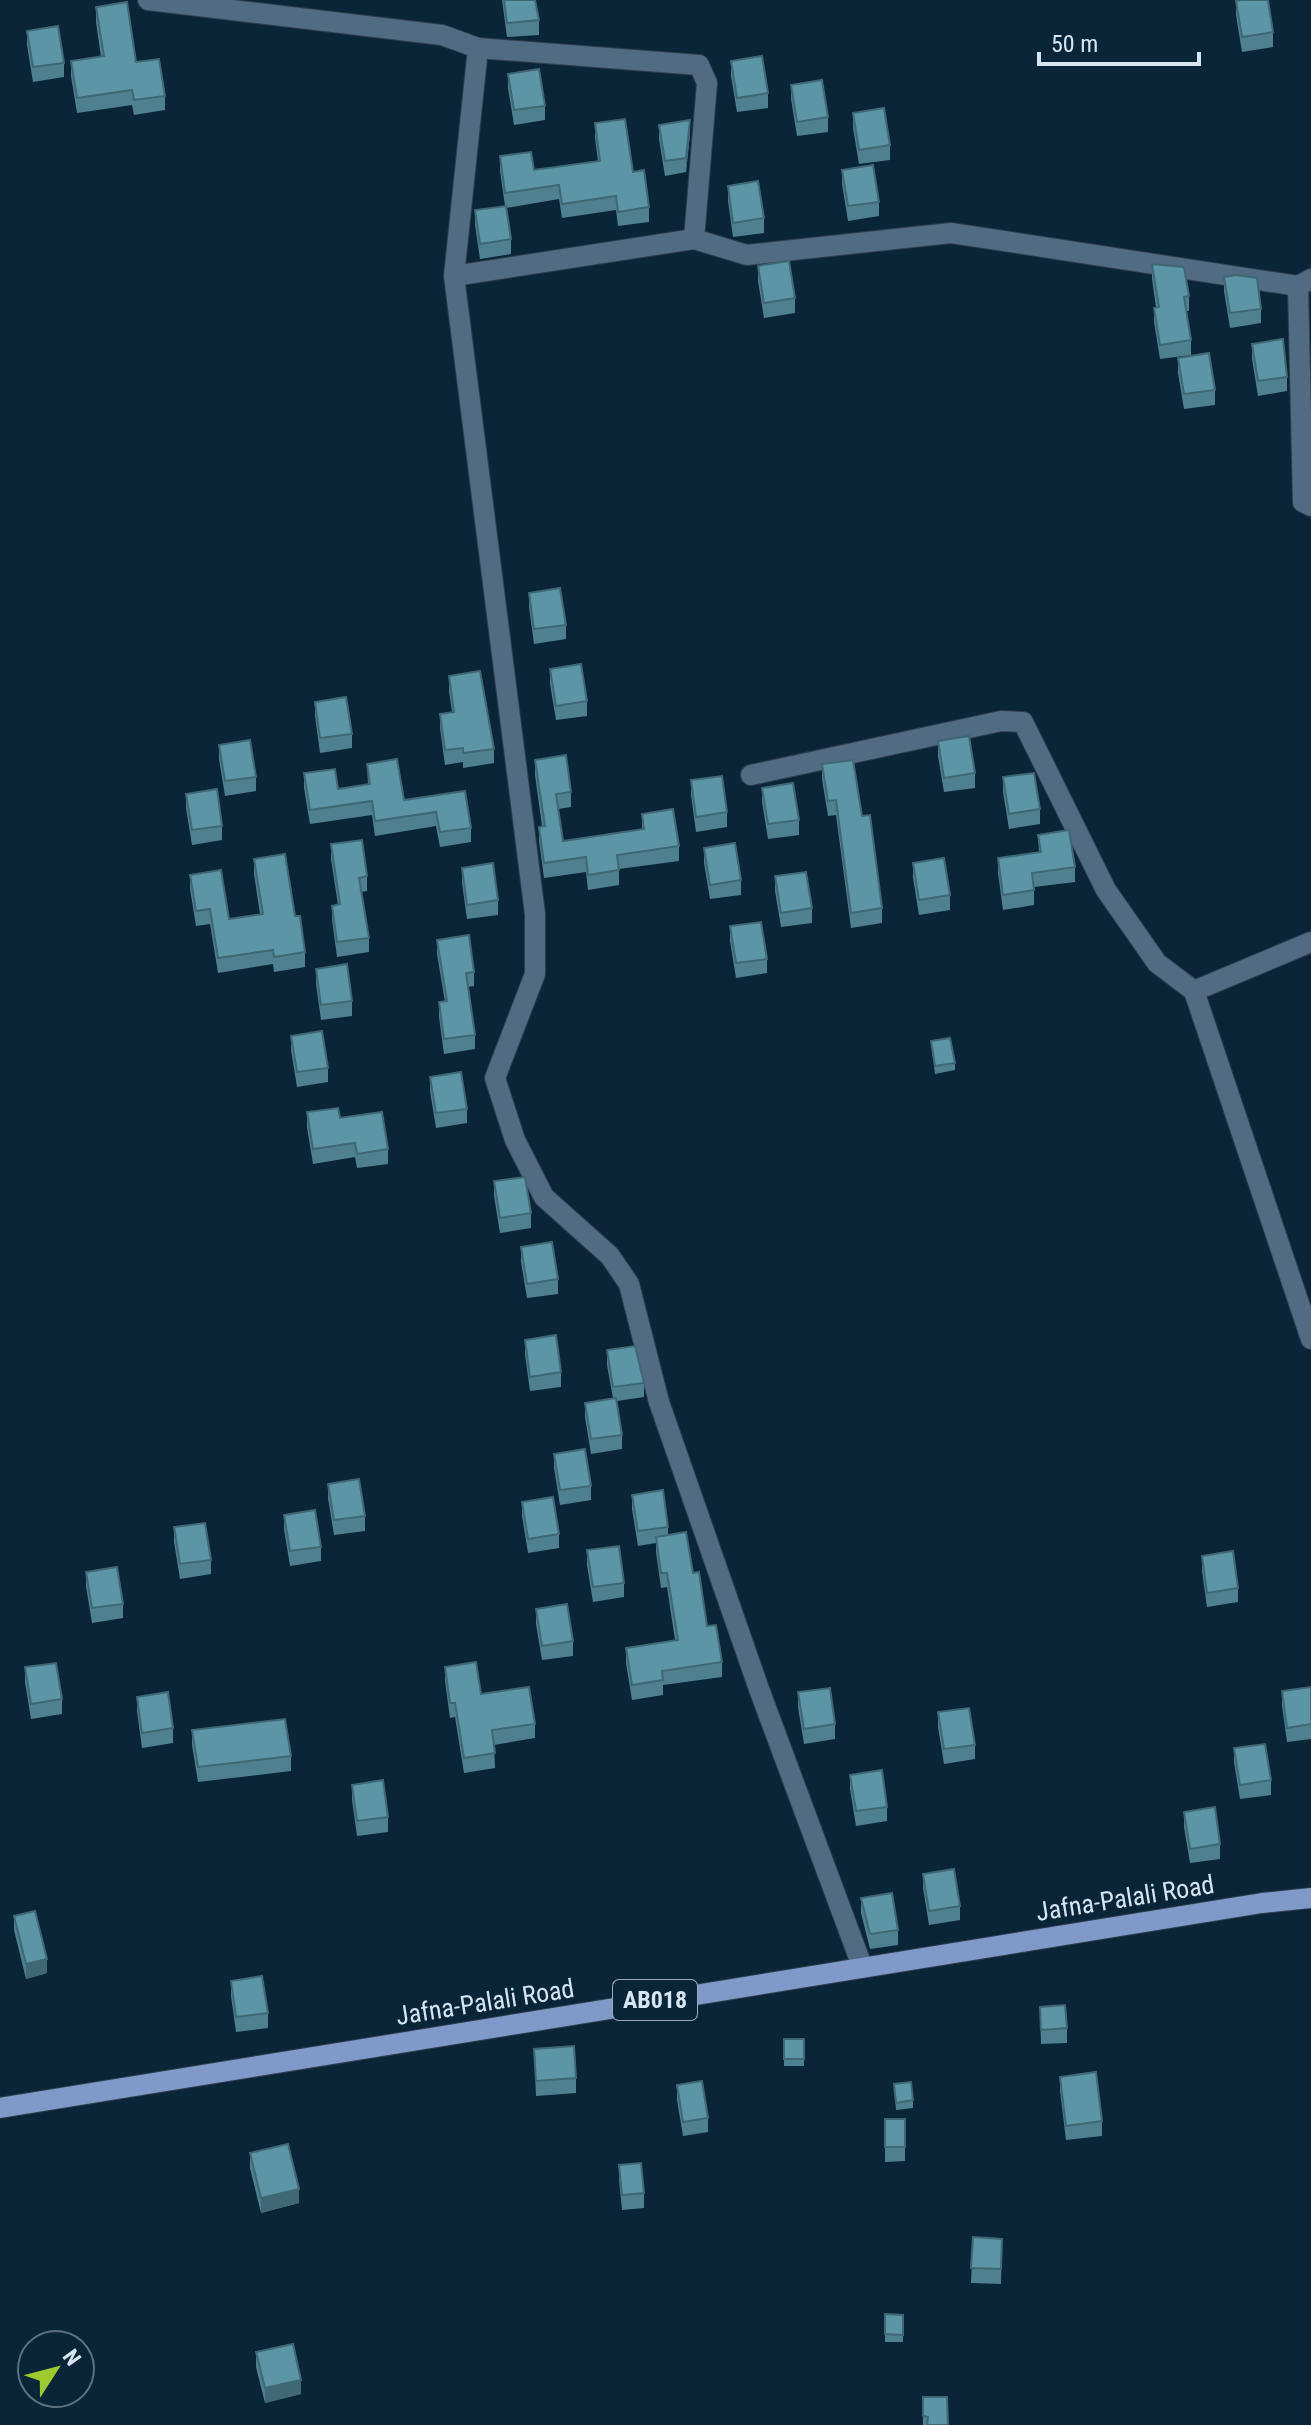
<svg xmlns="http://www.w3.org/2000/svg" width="1311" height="2425" font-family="'Roboto Condensed',sans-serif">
<rect width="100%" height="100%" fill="#0b2538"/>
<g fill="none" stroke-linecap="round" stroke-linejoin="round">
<defs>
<path id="minor" d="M148 0 442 35 478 48 699 65 707 83 694 239
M478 48 454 276 535 914V974L495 1078 515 1140 544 1197 610 1256 629 1284 659 1402 759 1689 862 1966
M454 276 694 239 747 255 951 233 1298 286 1311 279
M1298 286 1303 502 1311 506
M751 775 1001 721 1023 722 1106 890 1157 963 1194 991 1311 1339
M1194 991 1311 942"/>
<path id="primary" d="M0 2108 1262 1903 1311 1898"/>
</defs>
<use href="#minor" stroke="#2f3d4d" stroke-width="22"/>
<use href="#primary" stroke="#2f3d4d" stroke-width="22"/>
<use href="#minor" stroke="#506b82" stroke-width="20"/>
<use href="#primary" stroke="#7f99c9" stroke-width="20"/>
</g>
<path fill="#4f808f" d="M502 0H535L539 20V35L507 37Z
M1236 1 1273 32V47L1242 52 1236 15Z
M96 7 136 62 165 96V110L134 115 132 105 77 113 71 76V61L101 57 96 22Z
M27 31 64 63V77L33 82 27 45Z
M731 61 768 93V108L737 112 731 76Z
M508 74 545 106V120L514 125 508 88Z
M791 85 828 117V132L797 136 791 99Z
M853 113 890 145V160L859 164 853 128Z
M595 123 633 172 649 207V222L618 226 616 210 562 218 559 199 506 208 511 239V254L480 259 475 225V210L505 206 500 171V156L534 170 598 161 595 138Z
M659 125 690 134 686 172 665 176 659 139Z
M842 170 879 202V216L848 221 842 184Z
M728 186 764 218V233L733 237 728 201Z
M1152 264 1189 296V311H1186L1191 340V355L1160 359 1154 322V308L1156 307 1152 279Z
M758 266 795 298V313L764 318 758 281Z
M1224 277 1261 309V323L1230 328 1224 291Z
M1252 344 1287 377V391L1258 396 1252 359Z
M1178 358 1215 390V405L1184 409 1178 373Z
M529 593 566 625V639L534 644 529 607Z
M550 669 587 701V716L556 720 550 684Z
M449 676 494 749V763L463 768V762L445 765 440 728V714L452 712 449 691Z
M315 702 352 734V748L320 753 315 716Z
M938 741 975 773V788L944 792 938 756Z
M219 745 256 777V791L225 796 219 759Z
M535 760 571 792V807L558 809 563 841 642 830V814L679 846V861L619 869V885L588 890 586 872 544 878 539 841V827L542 826 535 775Z
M367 764 404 800 465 791 471 828V842L440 847 436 826 375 836 372 815 310 824 304 788V773L338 789 368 785Z
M822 764 882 908V923L851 928 836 815 828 816 822 779Z
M1003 777 1040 809V824L1009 829 1003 792Z
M691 780 727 812V827L696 832 691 795Z
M762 788 799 820V835L768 839 762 802Z
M186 794 222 826V840L192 845 186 808Z
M1038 835 1075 867V882L1034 887V905L1003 910 998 873V858L1039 852Z
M331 844 367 876V891L361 892 369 938V952L337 957 332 920V906L338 905 331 859Z
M704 848 741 880V895L710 899 704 863Z
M254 859 295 916 305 952V967L274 972 273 964 218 973 210 924 196 926 190 889V875L229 919 260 914 254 874Z
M913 863 950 895V910L919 915 913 878Z
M462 868 498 900V915L467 919 462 883Z
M775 876 812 908V923L781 927 775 891Z
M730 926 767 959V973L736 978 730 941Z
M437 940 474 972V986L468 987 475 1035V1049L444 1054 439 1017V1002H445L437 954Z
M316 969 352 1001V1016L321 1020 316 984Z
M291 1036 328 1068V1082L297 1087 291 1050Z
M931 1041 955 1063V1070L935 1074Z
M430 1077 467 1109V1123L436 1128 430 1091Z
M307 1112 340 1118 388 1149V1164L357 1168 355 1157 313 1164 307 1127Z
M494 1181 531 1213V1228L500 1233 494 1196Z
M521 1247 558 1279V1294L527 1298 521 1262Z
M525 1340 561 1372V1387L530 1391 525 1355Z
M607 1350 644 1383V1397L617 1401 622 1435V1449L591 1454 585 1417V1403L613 1398 607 1365Z
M554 1454 591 1486V1500L560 1505 554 1468Z
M328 1484 365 1516V1531L334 1535 328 1498Z
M632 1495 668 1527V1535L693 1573 707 1626 722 1662V1677L663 1685V1695L632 1700 626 1663V1648L675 1640 667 1587 661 1588 656 1552V1543L638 1546 632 1509Z
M522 1502 559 1534V1548L528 1553 522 1516Z
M284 1515 321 1547V1561L290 1566 284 1529Z
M174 1527 211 1560V1574L180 1579 174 1542Z
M587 1550 624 1583V1597L593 1602 587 1565Z
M1202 1556 1238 1588V1602L1207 1607 1202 1571Z
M86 1572 123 1604V1618L92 1623 86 1586Z
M536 1609 573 1641V1656L542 1660 536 1624Z
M25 1667 62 1699V1714L31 1719 25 1682Z
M445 1667 481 1694 535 1724V1738L494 1745 495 1768 464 1773 455 1717 450 1718 445 1681Z
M1311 1687V1739L1287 1742 1282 1706V1691Z
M798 1692 835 1724V1739L804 1744 798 1707Z
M137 1697 173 1728V1743L142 1748 137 1711Z
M938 1712 975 1745V1759L944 1764 938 1727Z
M192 1730 291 1756V1771L198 1782 192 1745Z
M1234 1748 1271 1780V1795L1240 1799 1234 1762Z
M850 1775 887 1807V1821L856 1826 850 1789Z
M352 1785 388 1817V1832L357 1836 352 1800Z
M1184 1812 1220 1844V1859L1190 1863 1184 1827Z
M923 1874 960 1906V1920L929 1925 923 1888Z
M861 1898 898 1930V1945L870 1949 861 1913Z
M14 1916 47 1973 26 1979 14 1930Z
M231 1981 268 2013V2028L236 2032 231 1996Z
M1040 2007 1067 2028V2043L1041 2044Z
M784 2039H804V2066H784Z
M534 2049 576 2078V2093L536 2096Z
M1060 2077 1102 2121V2136L1066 2140 1060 2091Z
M894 2084 913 2100V2108L896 2110Z
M677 2085 708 2118V2132L683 2136 677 2100Z
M885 2119H905V2161L885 2162Z
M250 2153 299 2203 261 2213 250 2168Z
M619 2165 644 2193V2208L622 2210 619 2180Z
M973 2237 1002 2239 1001 2284 971 2283Z
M903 2315V2342H885V2334Z
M256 2352 301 2394 265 2403 256 2367Z
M923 2397 948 2425H923Z"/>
<path fill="#406874" d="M690 120V134L686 172V158Z
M47 1959V1973L26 1979V1964Z
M299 2189V2203L261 2213V2198Z
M301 2380V2394L265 2403V2388Z"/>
<path fill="#5c95a6" stroke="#406874" stroke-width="2" d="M504 0H535L539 20 507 23Z
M1241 0H1268L1273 32 1242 37 1236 1Z
M127 2 136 62 159 59 165 96 134 100 132 90 77 98 71 61 104 56 96 7Z
M58 26 64 63 33 67 27 31Z
M762 56 768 93 737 98 731 61Z
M539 69 545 106 514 110 508 74Z
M822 80 828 117 797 122 791 85Z
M884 108 890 145 859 150 853 113Z
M625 119 633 172 644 170 649 207 618 212 616 196 562 204 559 185 505 193 500 156 531 152 534 170 600 161 595 123Z
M690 120 686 158 665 161 659 125Z
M873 165 879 202 848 206 842 170Z
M758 181 764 218 733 223 728 186Z
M506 206 511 239 480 244 475 210Z
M789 261 795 298 764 303 758 266Z
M1152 264 1184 267 1189 296 1184 297 1191 340 1160 345 1154 308 1159 307Z
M1236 275 1257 278 1261 309 1230 313 1224 277Z
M1283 339 1287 377 1258 381 1252 344Z
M1209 353 1215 390 1184 394 1178 358Z
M560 588 566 625 534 629 529 593Z
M581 664 587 701 556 706 550 669Z
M480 671 494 749 463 753V748L445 750 440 714 454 712 449 676Z
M346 697 352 734 320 738 315 702Z
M969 736 975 773 944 778 938 741Z
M250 740 256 777 225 781 219 745Z
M566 755 571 792 556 794 563 841 644 829 642 814 673 809 679 846 617 855 619 870 588 875 586 857 544 863 539 827 545 826 535 760Z
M397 759 404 800 465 791 471 828 440 832 436 812 375 821 372 801 310 810 304 773 335 769 338 789 370 784 367 764Z
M853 760 862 816 870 815 882 908 851 913 836 800 828 801 822 764Z
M1034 773 1040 809 1009 814 1003 777Z
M722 776 727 812 696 817 691 780Z
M793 783 799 820 768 824 762 788Z
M217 789 222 826 192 830 186 794Z
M1069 830 1075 867 1032 873 1034 890 1003 895 998 858 1041 852 1038 835Z
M362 840 367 876 359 878 369 938 337 942 332 906 340 904 331 844Z
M735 843 741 880 710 885 704 848Z
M285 854 295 916H300L305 952 274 957 273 950 218 958 210 909 196 911 190 875 221 870 229 919 263 914 254 859Z
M944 858 950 895 919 900 913 863Z
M493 863 498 900 467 905 462 868Z
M806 872 812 908 781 913 775 876Z
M761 922 767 959 736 963 730 926Z
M469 935 474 972 466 973 475 1035 444 1039 439 1002 447 1001 437 940Z
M347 964 352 1001 321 1005 316 969Z
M322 1031 328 1068 297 1072 291 1036Z
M950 1038 955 1063 935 1066 931 1041Z
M461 1072 467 1109 436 1113 430 1077Z
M338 1108 340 1118 382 1112 388 1149 357 1154 355 1143 313 1149 307 1112Z
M525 1177 531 1213 500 1218 494 1181Z
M552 1242 558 1279 527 1284 521 1247Z
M556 1335 561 1372 530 1377 525 1340Z
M635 1346 644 1383 613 1387 607 1350Z
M616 1398 622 1435 591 1439 585 1403Z
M585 1449 591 1486 560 1490 554 1454Z
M359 1479 365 1516 334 1520 328 1484Z
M663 1490 668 1527 638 1531 632 1495Z
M553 1497 559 1534 528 1539 522 1502Z
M315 1510 321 1547 290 1551 284 1515Z
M205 1523 211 1560 180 1564 174 1527Z
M686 1532 693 1573 699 1572 707 1626 716 1625 722 1662 662 1671 663 1680 632 1685 626 1648 678 1640 667 1573H661L656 1537Z
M619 1546 624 1583 593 1587 587 1550Z
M1233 1551 1238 1588 1207 1593 1202 1556Z
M117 1567 123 1604 92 1608 86 1572Z
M567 1604 573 1641 542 1646 536 1609Z
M476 1662 481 1694 529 1687 535 1724 492 1730 495 1753 464 1758 455 1703H450L445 1667Z
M56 1663 62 1699 31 1704 25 1667Z
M1311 1687V1724L1287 1728 1282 1691Z
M830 1688 835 1724 804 1729 798 1692Z
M168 1692 173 1728 142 1733 137 1697Z
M969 1708 975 1745 944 1749 938 1712Z
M285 1719 291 1756 198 1767 192 1730Z
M1265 1744 1271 1780 1240 1785 1234 1748Z
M882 1770 887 1807 856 1811 850 1775Z
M383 1780 388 1817 357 1821 352 1785Z
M1215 1807 1220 1844 1190 1849 1184 1812Z
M954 1869 960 1906 929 1911 923 1874Z
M892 1893 898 1930 870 1934 861 1898Z
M35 1911 47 1959 26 1964 14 1916Z
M262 1976 268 2013 236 2017 231 1981Z
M1065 2005 1067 2028 1041 2030 1040 2007Z
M784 2039H804V2059H784Z
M574 2046 576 2078 536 2081 534 2049Z
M1096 2072 1102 2121 1066 2126 1060 2077Z
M702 2081 708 2118 683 2122 677 2085Z
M911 2082 913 2100 896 2103 894 2084Z
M885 2119H905V2147H885Z
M288 2144 299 2189 261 2198 250 2153Z
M641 2163 644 2193 622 2195 619 2165Z
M973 2237 1002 2239 1001 2269 971 2268Z
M885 2314 903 2315V2335L885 2334Z
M293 2344 301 2380 265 2388 256 2352Z
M923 2397H947L948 2425H927L928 2417 923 2416Z"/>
<g text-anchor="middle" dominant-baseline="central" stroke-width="8" stroke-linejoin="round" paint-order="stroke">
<rect fill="#0b2538" stroke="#99abba" stroke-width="2" x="613" y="1980" width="84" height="40" rx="6"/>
<g font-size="24" font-weight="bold" fill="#d6e5f2">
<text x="655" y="2000">AB018</text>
</g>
<g font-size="26" fill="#d6e5f2" stroke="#0b2538">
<text transform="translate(1125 1898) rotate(-9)">Jafna-Palali Road</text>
<text transform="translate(485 2002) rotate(-9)">Jafna-Palali Road</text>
</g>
</g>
<g transform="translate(56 2369) rotate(54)"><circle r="38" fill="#0b2538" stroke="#5c7282" stroke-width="2"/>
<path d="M0-6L14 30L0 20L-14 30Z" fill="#9fca2d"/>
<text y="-12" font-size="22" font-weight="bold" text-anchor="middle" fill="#d6e5f2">N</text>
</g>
<path d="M1039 52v12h160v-12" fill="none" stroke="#d6e5f2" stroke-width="4"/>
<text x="1051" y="52" font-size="24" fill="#d6e5f2" stroke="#0b2538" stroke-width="6" paint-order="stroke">50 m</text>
</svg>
